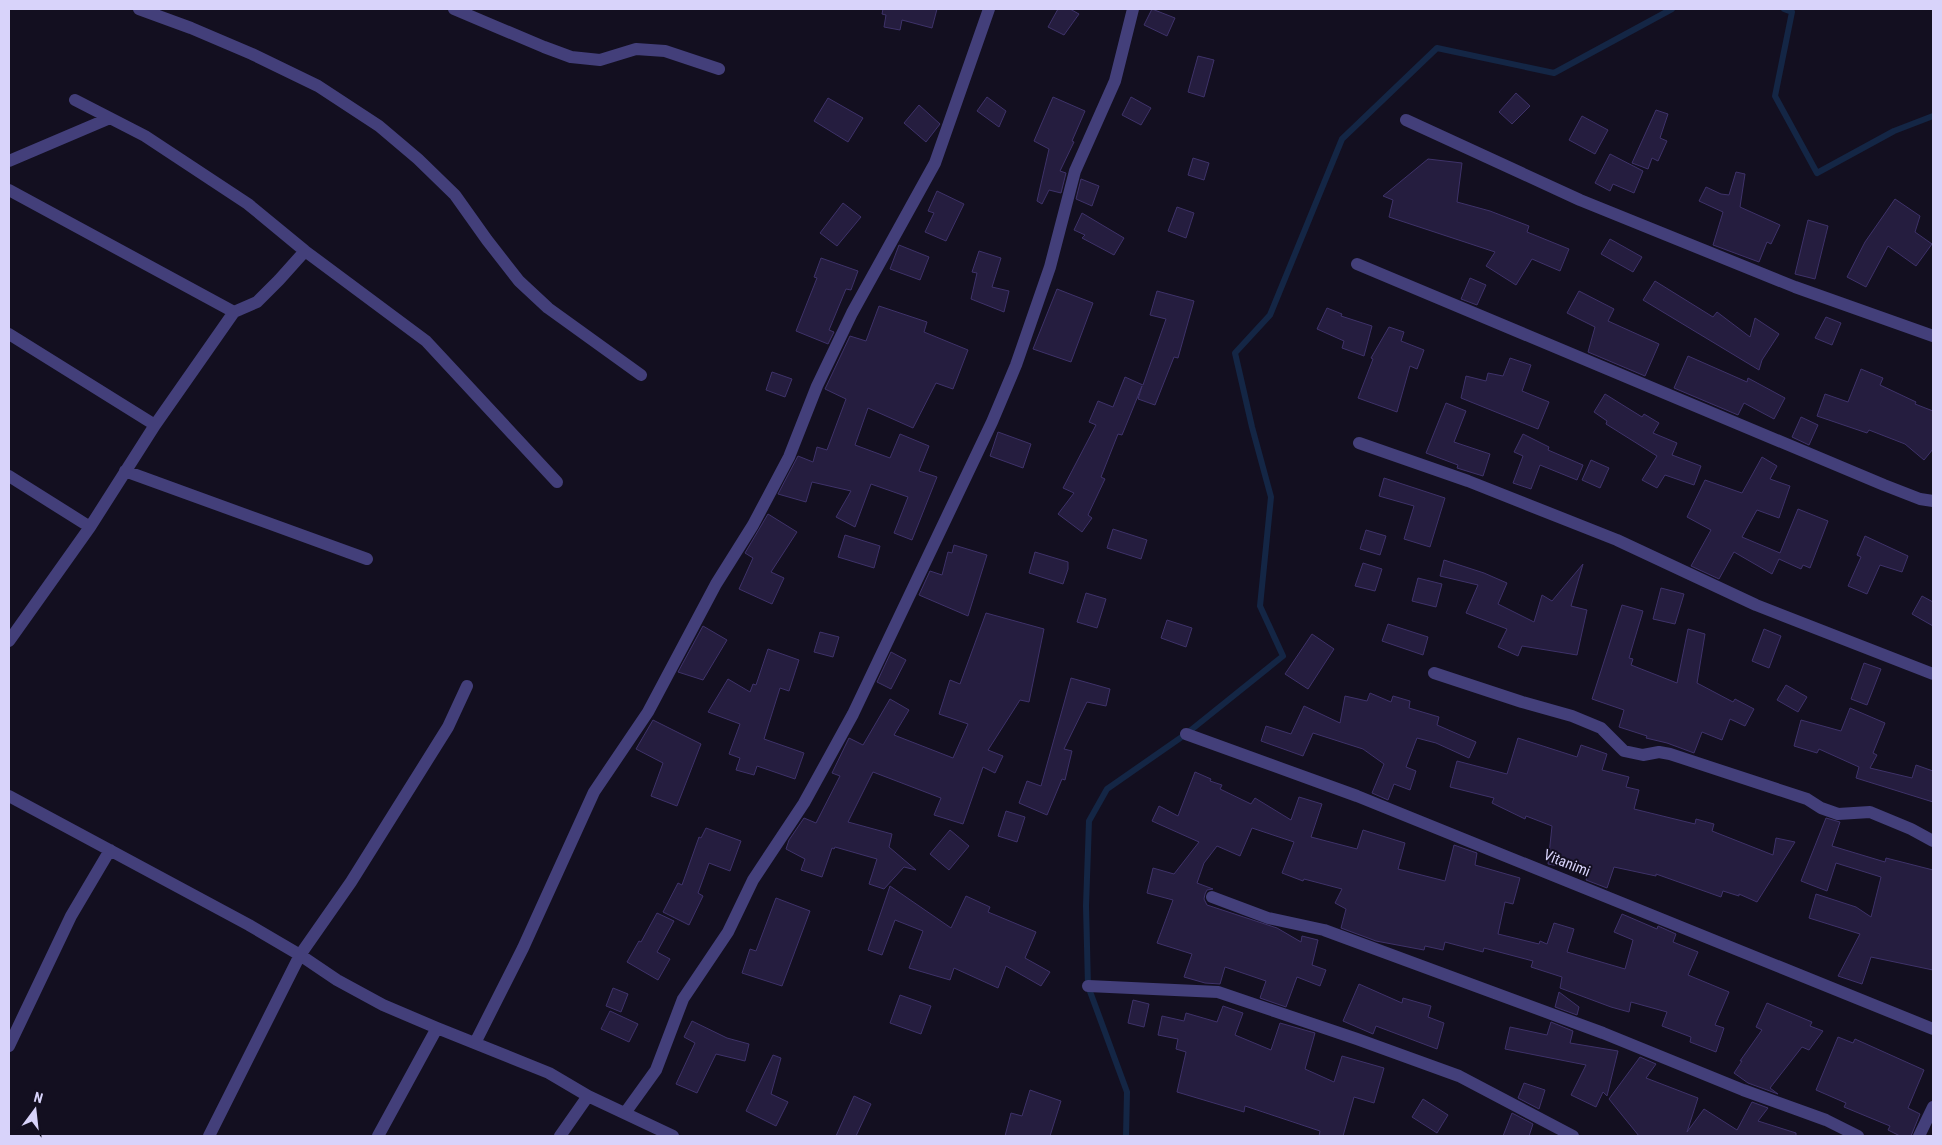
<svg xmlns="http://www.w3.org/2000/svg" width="1942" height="1145" font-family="'Roboto Condensed',sans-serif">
<rect width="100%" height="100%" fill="#130f20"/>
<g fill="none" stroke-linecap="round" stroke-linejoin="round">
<path stroke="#142645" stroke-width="6" d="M1784 9 1792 12 1775 96 1817 173 1894 131 1933 116
M1126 1136 1127 1092 1088 986 1086 906 1089 821 1107 789 1186 734 1283 656 1260 606 1271 497 1252 427 1235 353 1270 315 1342 139 1437 48 1554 73 1672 9"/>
</g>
<path fill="#251d3f" stroke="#3e3269" d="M883 9H937L932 28 902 20 900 30 884 27 886 15 882 14Z
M1058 9H1070L1079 14 1064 35 1048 27Z
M1152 9 1175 18 1167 36 1144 25Z
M1198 56 1214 60 1204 97 1188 92Z
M1516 93 1530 106 1512 124 1499 112Z
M987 97 1006 111 999 127 977 111Z
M1053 97 1085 111 1072 141 1074 142 1060 171 1066 173 1061 193 1049 190 1042 204 1037 201 1049 149 1034 141Z
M1131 97 1151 108 1141 125 1122 115Z
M828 98 863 118 848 142 814 121Z
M919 105 940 124 926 142 904 123Z
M1656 110 1668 114 1660 138 1667 141 1658 161 1652 158 1648 169 1632 163Z
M1582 116 1608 130 1595 154 1569 140Z
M1610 154 1643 171 1634 193 1613 184 1610 191 1595 183Z
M1193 158 1209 163 1204 180 1188 175Z
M1428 159 1462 163 1457 202 1490 211 1529 226 1527 232 1569 249 1560 271 1532 259 1516 285 1486 266 1495 252 1389 217 1393 200 1383 196Z
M1736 172 1745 174 1740 207 1780 225 1771 244 1767 242 1759 262 1713 245 1723 212 1699 201 1706 187 1721 194 1729 195Z
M1081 179 1099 186 1092 206 1076 199Z
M937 191 964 204 946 241 925 232 934 213 928 211Z
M1895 199 1920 216 1915 232 1932 244 1916 266 1888 246 1866 287 1847 277 1865 242Z
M843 203 861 217 837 246 820 233Z
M1177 207 1194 213 1186 238 1168 231Z
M1082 213 1124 238 1114 255 1082 238 1085 235 1074 230Z
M1808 220 1828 226 1815 279 1795 274Z
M1610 239 1642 257 1633 272 1601 254Z
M899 245 929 257 920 280 890 269Z
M979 251 1001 258 992 287 1009 291 1004 312 971 299 977 273 972 272Z
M821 258 858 271 851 290 846 289 829 330 834 332 828 344 796 331 817 278 814 277Z
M1470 278 1486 285 1477 305 1461 299Z
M1655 281 1713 317 1717 312 1750 337 1755 318 1779 334 1762 360 1759 370 1643 300Z
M1057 289 1093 303 1071 362 1033 349Z
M1157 291 1194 301 1178 358 1174 357 1155 405 1138 399 1142 386 1122 435 1118 434 1101 477 1105 479 1088 515 1092 518 1082 532 1058 514 1074 493 1063 488 1096 425 1089 422 1098 401 1113 407 1125 377 1143 385 1166 319 1150 315Z
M1579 291 1614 309 1608 321 1659 344 1645 376 1588 352 1595 327 1567 313Z
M879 306 927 322 924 332 968 350 953 389 936 383 913 428 868 408 855 445 890 458 900 434 929 446 919 471 937 477 912 540 894 533 908 497 871 484 855 527 836 517 851 491 812 482 806 502 778 494 798 456 813 462 817 447 827 450 846 399 825 389 850 336 866 341Z
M1327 308 1342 314 1341 316 1372 326 1364 356 1342 348 1344 341 1317 329Z
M1826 317 1841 323 1832 345 1815 338Z
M1389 327 1404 332 1401 341 1424 350 1417 369 1410 366 1397 412 1358 398 1373 359 1371 358Z
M1688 356 1747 382 1748 378 1785 398 1774 419 1744 403 1738 415 1674 388Z
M1510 358 1531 365 1522 391 1549 402 1538 429 1461 398 1466 376 1486 381 1488 373 1503 376Z
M1861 369 1883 378 1880 385 1916 402 1915 404 1933 411V449L1924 460 1905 444 1869 430 1867 433 1817 416 1825 394 1848 402Z
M772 372 792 379 785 397 766 390Z
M1605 394 1642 417 1644 414 1659 423 1653 433 1677 443 1672 455 1701 466 1694 485 1665 475 1657 488 1642 480 1657 456 1606 424 1607 421 1594 412Z
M1446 403 1466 411 1454 442 1490 454 1483 476 1457 468 1458 465 1426 453Z
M1801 417 1818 425 1809 445 1792 437Z
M998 432 1031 444 1023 468 990 456Z
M1523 434 1549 447 1548 450 1583 465 1577 480 1540 465 1531 489 1513 483 1523 456 1514 452Z
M1762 457 1777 466 1770 479 1790 486 1779 518 1757 510 1742 537 1780 553 1798 509 1828 521 1810 568 1803 565 1801 569 1779 559 1772 574 1734 552 1719 579 1691 566 1711 530 1687 517 1705 480 1742 493Z
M1591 460 1609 468 1600 488 1582 480Z
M1384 478 1445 498 1430 547 1404 539 1414 506 1379 496Z
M768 514 797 532 771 572 784 578 772 604 739 589 753 558 745 553Z
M1113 529 1147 540 1141 559 1107 548Z
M1366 530 1386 536 1380 555 1360 549Z
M845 535 880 546 874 568 838 557Z
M1865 536 1908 556 1902 572 1880 565 1867 594 1848 586 1861 557 1857 555Z
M954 545 987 555 968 616 919 595 930 571 942 575 948 552 952 553Z
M1035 552 1068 562V569L1063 584 1029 573Z
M1444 560 1484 573 1507 583 1498 604 1534 622 1542 595 1552 601 1583 564 1571 606 1587 610 1577 655 1522 646 1518 656 1498 647 1507 629 1466 613 1478 585 1440 576Z
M1363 563 1382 569 1375 591 1355 586Z
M1418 578 1442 584 1436 607 1412 601Z
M1661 588 1684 594 1675 624 1653 619Z
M1086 593 1106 599 1097 628 1077 622Z
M1922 596 1933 602V626L1912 614Z
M1622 605 1643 611 1629 658 1633 659 1631 665 1677 683 1688 629 1705 634 1697 683 1733 702 1735 699 1754 709 1745 726 1730 719 1722 740 1702 732 1694 753 1667 743 1646 738 1647 736 1619 727 1624 710 1592 699Z
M986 613 1044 629 1029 702 1020 700 988 750 1003 756 995 773 983 767 963 824 934 815 941 798 873 772 848 822 892 834 889 847 916 870 904 867 884 889 869 884 877 859 835 847 834 849 832 848 822 877 801 870 805 859 786 849 789 840 804 818 816 823 840 776 832 773 849 738 863 745 890 699 909 710 894 735 953 758 968 724 939 714 950 680 960 684Z
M1167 620 1192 628 1186 647 1161 638Z
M1388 624 1428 637 1423 655 1382 641Z
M703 626 727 640 703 680 678 672Z
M1764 629 1781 636 1769 668 1752 661Z
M820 632 839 637 833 657 814 652Z
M1312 634 1334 649 1308 689 1285 674Z
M768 649 799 660 789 691 780 688 764 739 804 753 795 779 757 766 754 775 736 770 740 758 729 754 740 724 708 712 728 679 750 692 753 684 756 685Z
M891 652 906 660 891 689 877 682Z
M1864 663 1881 669 1867 705 1851 699Z
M1071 678 1110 689 1106 706 1087 702 1064 749 1072 751 1065 780 1062 779 1047 815 1019 803 1027 781 1041 786Z
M1786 685 1807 697 1798 712 1777 700Z
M1370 693 1391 702 1393 696 1410 701 1409 708 1439 717 1437 725 1476 742 1469 758 1436 743 1417 738 1406 767 1416 771 1410 790 1394 784 1388 800 1372 793 1384 764 1363 749 1313 733 1303 756 1261 741 1266 726 1291 734 1304 706 1340 723 1345 696 1367 701Z
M1850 708 1885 723 1873 753 1877 755 1870 768 1912 778 1916 765 1933 771V802L1856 778 1859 767 1819 749 1817 753 1794 746 1801 720 1841 731Z
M653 720 701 744 677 806 651 796 663 763 636 749Z
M1518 738 1577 757 1581 745 1607 754 1602 770 1629 777 1626 787 1639 790 1634 809 1695 824 1696 819 1714 824 1712 831 1773 855 1776 838 1795 842 1757 902 1739 894V896L1723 891 1721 897 1656 874V876L1614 867 1607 888 1586 880 1589 871 1548 864 1552 826 1526 816 1525 819 1492 803 1494 798 1450 787 1457 761 1507 774Z
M1195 772 1211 779 1210 781 1222 785 1220 789 1251 804 1255 798 1291 820 1299 797 1322 804 1311 837 1357 849 1363 830 1405 843 1398 869 1445 881 1454 845 1477 853 1475 865 1520 878 1513 904 1505 902 1498 934 1539 944 1540 941 1547 944 1554 923 1574 929 1567 952 1625 969 1633 940 1614 932 1622 914 1657 929 1658 926 1676 934 1673 942 1698 952 1688 975 1729 992 1715 1025 1724 1028 1716 1052 1690 1042 1691 1037 1662 1026 1667 1012 1631 1002 1629 1012 1611 1007 1560 988 1562 977 1531 967 1533 961 1484 948 1483 952 1445 942 1443 950 1425 946 1424 950 1376 941 1341 928 1346 909 1335 903 1342 889 1304 879 1303 881 1282 873 1294 842 1252 828 1240 856 1217 846 1204 863 1197 883 1213 889 1207 890 1205 894 1204 899 1207 905 1277 928 1301 942 1302 936 1318 940 1312 965 1326 970 1320 986 1297 977 1286 1007 1260 998 1266 981 1225 967 1220 984 1205 983 1184 977 1192 954 1157 943 1173 900 1147 893 1153 868 1174 874 1199 842 1152 821 1159 806 1178 816Z
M1006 811 1025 817 1017 842 998 836Z
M1826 818 1840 822 1832 846 1885 862 1886 858 1933 870V970L1871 957 1862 984 1838 976 1860 934 1809 918 1816 894 1856 907 1871 917 1881 877 1836 863 1827 891 1801 881Z
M706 828 741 841 730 871 709 863 698 893 703 896 689 925 663 912 678 883 682 885 699 837 701 838Z
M950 830 969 846 949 870 930 854Z
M890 886 951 928 966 896 990 907 988 912 1036 932 1025 958 1050 972 1041 986 1006 966 998 988 954 968 950 980 909 968 923 931 895 920 882 955 868 950Z
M776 898 810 911 782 986 742 973 750 949 756 951Z
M657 913 674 921 657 952 670 959 658 980 627 962 639 941 641 942Z
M1359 984 1402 1003 1403 998 1431 1006 1428 1017 1444 1023 1437 1049 1376 1026 1373 1034 1343 1021Z
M613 988 628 994 621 1012 606 1006Z
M1559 992 1579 1007 1577 1015 1555 1007Z
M900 995 931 1006 921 1034 890 1023Z
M1133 1000 1149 1004 1144 1027 1128 1023Z
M1767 1003 1812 1022 1810 1026 1823 1031 1809 1050 1802 1047 1770 1088 1778 1094 1748 1083 1734 1073 1742 1061H1740L1762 1030 1756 1027Z
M1223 1006 1243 1013 1235 1035 1271 1050 1280 1023 1315 1033 1305 1069 1334 1082 1342 1056 1384 1068 1374 1103 1354 1097 1343 1136H1319L1320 1131 1245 1106 1244 1112 1177 1092 1186 1052 1176 1049 1178 1039 1158 1035 1162 1016 1184 1021 1186 1013 1217 1022Z
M610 1011 638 1024 629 1042 601 1029Z
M692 1021 727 1038 749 1044 745 1061 716 1054 697 1093 676 1084 695 1043 684 1037Z
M1551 1022 1573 1031 1570 1043 1618 1051 1607 1096 1603 1092 1596 1107 1571 1095 1586 1065 1505 1049 1510 1027 1547 1035Z
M1838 1037 1853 1043 1855 1039 1924 1070 1908 1108 1920 1114 1911 1136H1900L1888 1130 1890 1126 1844 1107 1846 1103 1816 1090Z
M773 1055 781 1058 771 1094 788 1102 776 1126 746 1111Z
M1640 1057 1656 1064 1646 1078 1698 1098 1687 1132 1704 1109 1737 1130 1752 1102 1768 1108 1758 1121 1796 1133V1136H1639L1609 1099Z
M1524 1083 1545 1090 1539 1109 1518 1098Z
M1030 1090 1061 1101 1050 1136H1005L1011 1113 1022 1116Z
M854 1096 871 1104 856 1136H836Z
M1423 1099 1448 1115 1437 1133 1412 1117Z
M1512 1113 1533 1124 1529 1136H1503Z"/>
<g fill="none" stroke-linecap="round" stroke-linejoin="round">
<path stroke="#433f7a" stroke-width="12" d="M139 9 191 28 252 54 318 86 379 126 418 159 455 195 487 240 519 281 548 308 641 375
M454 9 544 47 571 57 600 60 636 49 665 51 719 69
M75 100 145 136 248 204 305 251 426 341 557 482
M1406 120 1580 200 1795 287 1933 336
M9 161 110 118
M9 190 234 312
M1357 264 1884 485 1920 499 1933 501
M9 334 155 425
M1359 443 1468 481 1617 540 1756 605 1933 674
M125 471 367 559
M9 476 90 527
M9 641 90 527 155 425 234 312 257 302 279 280 305 251
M1434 673 1522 702 1572 716 1601 728 1624 751 1643 755 1659 752 1670 754 1807 799 1821 808 1838 814 1870 812 1911 829 1933 841
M1186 734 1357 796 1933 1029
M9 796 249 925 300 955 337 980 383 1005 437 1028 549 1073 588 1096 673 1136
M1212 897 1268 918 1324 930 1603 1033 1743 1090 1826 1120 1858 1136
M1088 986 1218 992 1357 1039 1459 1076 1573 1136
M475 1043 523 948 594 792 648 712 716 584 753 525 789 457 817 386 852 313 935 163 989 9
M9 1046 71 916 110 850
M625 1113 656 1070 683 999 728 932 753 880 804 803 853 714 992 422 1016 365 1050 267 1075 171 1115 81 1133 9
M209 1136 300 955 351 882 448 727 467 686
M378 1136 437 1028
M560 1136 588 1096
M1919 1136 1933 1107"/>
</g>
<g text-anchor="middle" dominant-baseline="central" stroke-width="4" stroke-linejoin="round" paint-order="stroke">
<g font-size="15" fill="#d8d3fa" stroke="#130f20">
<text transform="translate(1567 863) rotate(22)">Vitanimi</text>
</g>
</g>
<rect width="1942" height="1145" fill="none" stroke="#d8d3fa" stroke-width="20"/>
<g transform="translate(35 1110) rotate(15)" stroke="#130f20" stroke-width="4" paint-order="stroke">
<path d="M0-4L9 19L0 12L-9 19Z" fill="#d8d3fa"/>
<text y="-8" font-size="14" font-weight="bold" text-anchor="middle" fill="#d8d3fa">N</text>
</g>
</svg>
